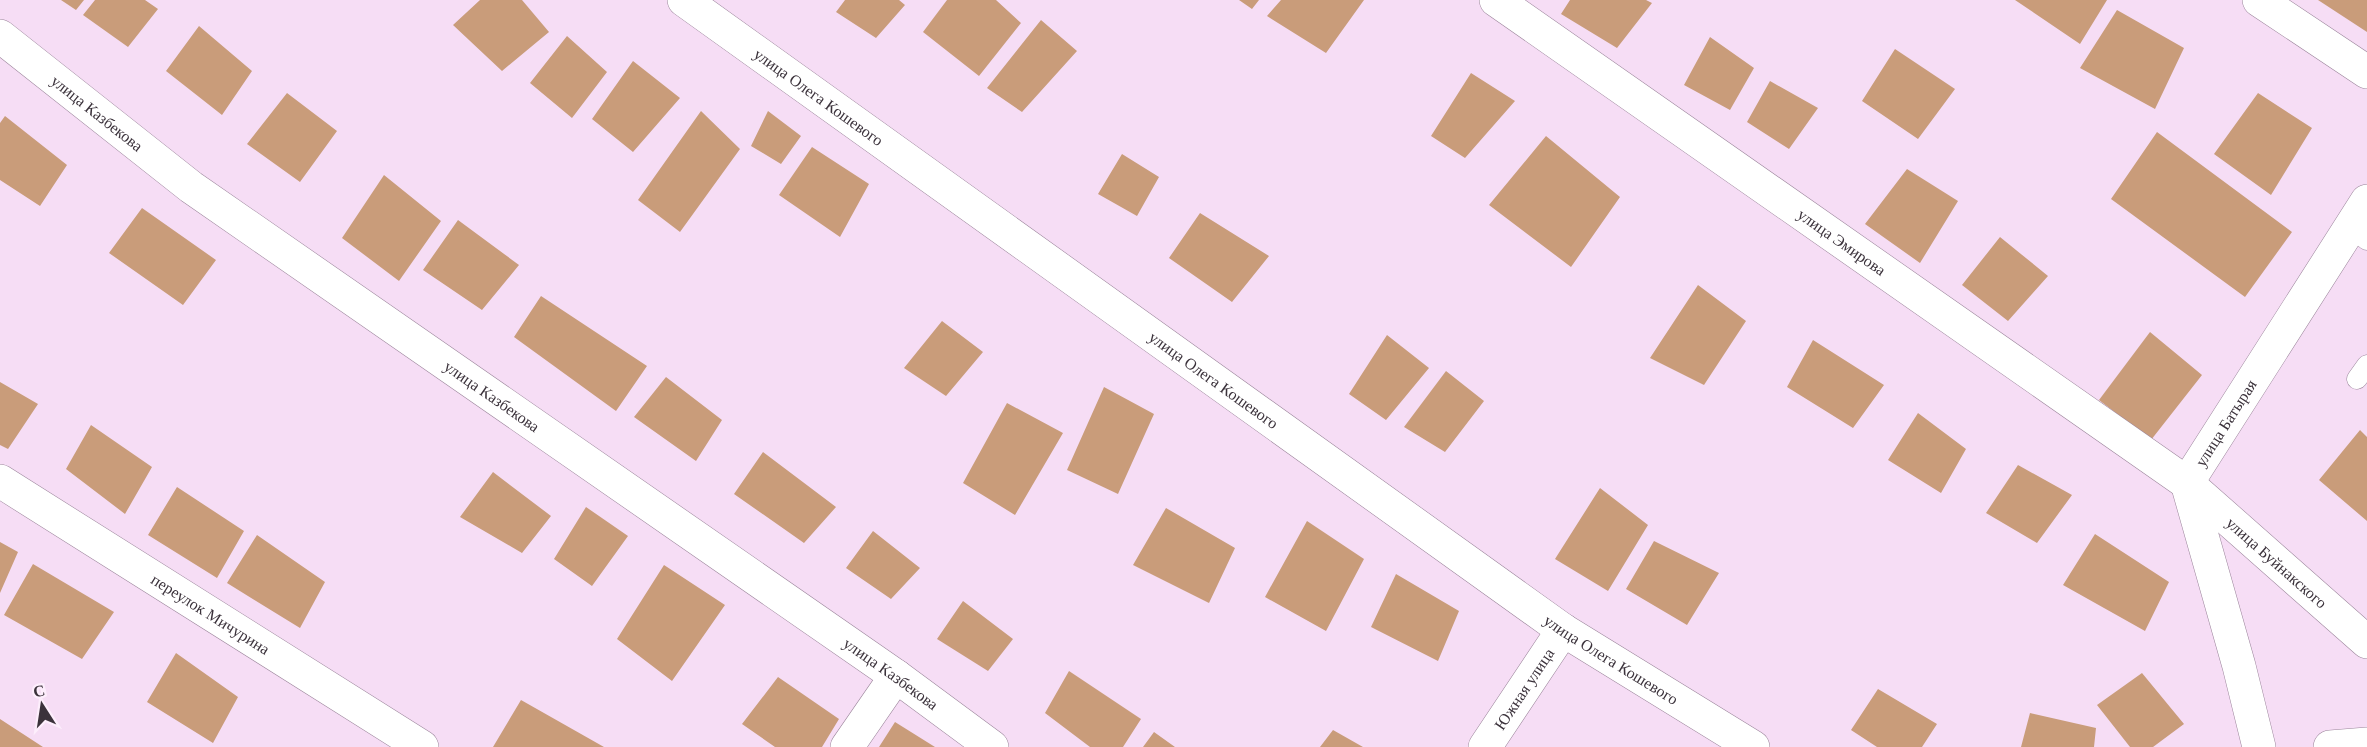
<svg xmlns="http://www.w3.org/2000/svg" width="2367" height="747" font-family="'Times New Roman',serif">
<rect width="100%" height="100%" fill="#f6ddf5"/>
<path fill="#c99c7a" d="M61 0H84L76 10Z
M95 0H145L158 9 128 47 83 15Z
M480 0H522L549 32 502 71 453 25Z
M845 0H899L905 5 876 38 836 12Z
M947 0H996L1021 23 979 76 923 32Z
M1239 0H1259L1252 9Z
M1281 0H1364L1326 53 1267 16Z
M1570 0H1646L1652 3 1617 48 1561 14Z
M2015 0H2107L2080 44Z
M2318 0H2367V32Z
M2117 10 2184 48 2155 109 2080 68Z
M1041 20 1077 51 1022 112 987 88Z
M199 26 252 71 222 115 166 71Z
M567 36 607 72 572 118 530 83Z
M1710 37 1754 68 1730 110 1684 85Z
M1895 49 1955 89 1918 139 1862 101Z
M633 61 680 98 633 152 592 119Z
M1471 73 1515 101 1465 158 1431 136Z
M1770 81 1818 108 1789 149 1747 122Z
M287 93 337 131 300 182 247 144Z
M2258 93 2312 128 2271 195 2214 154Z
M701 111 740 149 680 232 638 200Z
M768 111 801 136 781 164 751 146Z
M5 116 67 165 40 206 0 180V123Z
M2157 132 2292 232 2245 297 2111 199Z
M1546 136 1620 197 1571 267 1489 205Z
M812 147 869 184 840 237 779 195Z
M1122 154 1159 177 1137 216 1098 194Z
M1907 169 1958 201 1920 263 1865 224Z
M384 175 441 221 399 281 342 238Z
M142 208 216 260 183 305 109 253Z
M1200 213 1269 256 1232 302 1169 258Z
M458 220 519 265 482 310 423 270Z
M2000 237 2048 276 2008 321 1962 285Z
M1698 285 1746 321 1704 385 1650 358Z
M541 296 647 366 616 411 514 337Z
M942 321 983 352 946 396 904 368Z
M2150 332 2202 375 2151 440 2099 400Z
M1387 335 1429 368 1386 420 1349 394Z
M1813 340 1884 385 1853 428 1787 387Z
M1446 371 1484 401 1445 452 1404 427Z
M666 377 722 420 696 461 634 417Z
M0 382 38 404 8 449 0 445Z
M1104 387 1154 414 1118 494 1067 470Z
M1007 403 1063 433 1015 515 963 483Z
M1918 413 1966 449 1941 493 1888 460Z
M91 425 152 467 125 514 66 469Z
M2360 430 2367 437V521L2319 480Z
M763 452 836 507 804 543 734 494Z
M2018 465 2072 495 2037 543 1986 513Z
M493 472 551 516 522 553 460 517Z
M177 487 244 531 217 578 148 535Z
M1600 488 1648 525 1608 591 1555 559Z
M586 507 628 536 592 586 554 559Z
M1166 508 1235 548 1209 603 1133 565Z
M1307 521 1364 559 1326 631 1265 597Z
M873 531 920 568 891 599 846 568Z
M2095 534 2169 582 2145 631 2063 585Z
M257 535 325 582 300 628 227 583Z
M1654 541 1719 573 1687 625 1626 589Z
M0 542 18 552 0 593Z
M33 564 114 612 82 659 4 615Z
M664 565 725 605 672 681 617 639Z
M1396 574 1459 611 1438 661 1371 627Z
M963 601 1013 639 988 671 937 639Z
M176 653 238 697 213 743 147 702Z
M1069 671 1141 719 1123 747H1090L1045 713Z
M2142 673 2184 724 2153 747H2130L2097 705Z
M778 677 839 719 822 747H775L742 724Z
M1878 689 1937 724 1922 747H1877L1851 730Z
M521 700 604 747H493Z
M2030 713 2096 728 2094 747H2021Z
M0 719 43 747H0Z
M895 722 935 747H879Z
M1333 730 1363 747H1320Z
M1154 732 1175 747H1143Z"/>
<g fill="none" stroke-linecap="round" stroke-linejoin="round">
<defs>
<path id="service" d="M2350 227 2367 240
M2357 379 2367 365"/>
<g id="minor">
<path id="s1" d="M684 0 1563 630 1753 747"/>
<path id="s2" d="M1496 0 2187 483 2367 642"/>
<path d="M2259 0 2367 72"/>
<path id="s3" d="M0 36 191 187 896 676 992 747"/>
<path id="s4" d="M0 481 422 747"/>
<path d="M847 747 896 676"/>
<path id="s5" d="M1485 747 1563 630"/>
<path id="s6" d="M2259 747 2239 666 2187 483 2367 201"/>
<path d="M2330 747 2367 744"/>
</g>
</defs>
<use href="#service" stroke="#9b859b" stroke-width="21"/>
<use href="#minor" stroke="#9b859b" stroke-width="34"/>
<use href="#service" stroke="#fff" stroke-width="20"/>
<use href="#minor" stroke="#fff" stroke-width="33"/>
</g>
<g text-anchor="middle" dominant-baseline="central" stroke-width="6" stroke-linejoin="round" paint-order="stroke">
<g font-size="16" fill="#3b323b" stroke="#fdeefc">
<text stroke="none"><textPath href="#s1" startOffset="166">улица Олега Кошевого</textPath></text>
<text stroke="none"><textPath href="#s3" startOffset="124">улица Казбекова</textPath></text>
<text stroke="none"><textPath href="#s2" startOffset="422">улица Эмирова</textPath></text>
<text stroke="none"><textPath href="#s1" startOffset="652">улица Олега Кошевого</textPath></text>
<text stroke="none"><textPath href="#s3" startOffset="610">улица Казбекова</textPath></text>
<text stroke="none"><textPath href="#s6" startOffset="345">улица Батырая</textPath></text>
<text stroke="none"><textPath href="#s2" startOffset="963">улица Буйнакского</textPath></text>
<text stroke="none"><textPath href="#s4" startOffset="249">переулок Мичурина</textPath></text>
<text stroke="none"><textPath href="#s1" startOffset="1138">улица Олега Кошевого</textPath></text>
<text stroke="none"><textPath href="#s3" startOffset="1096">улица Казбекова</textPath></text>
<text stroke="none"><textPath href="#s5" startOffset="70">Южная улица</textPath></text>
</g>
</g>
<g transform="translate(42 705) rotate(348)" stroke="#fdeefc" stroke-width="4.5" paint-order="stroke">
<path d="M0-4.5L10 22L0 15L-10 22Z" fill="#3b323b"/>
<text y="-9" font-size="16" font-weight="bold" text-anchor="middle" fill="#3b323b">С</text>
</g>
</svg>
